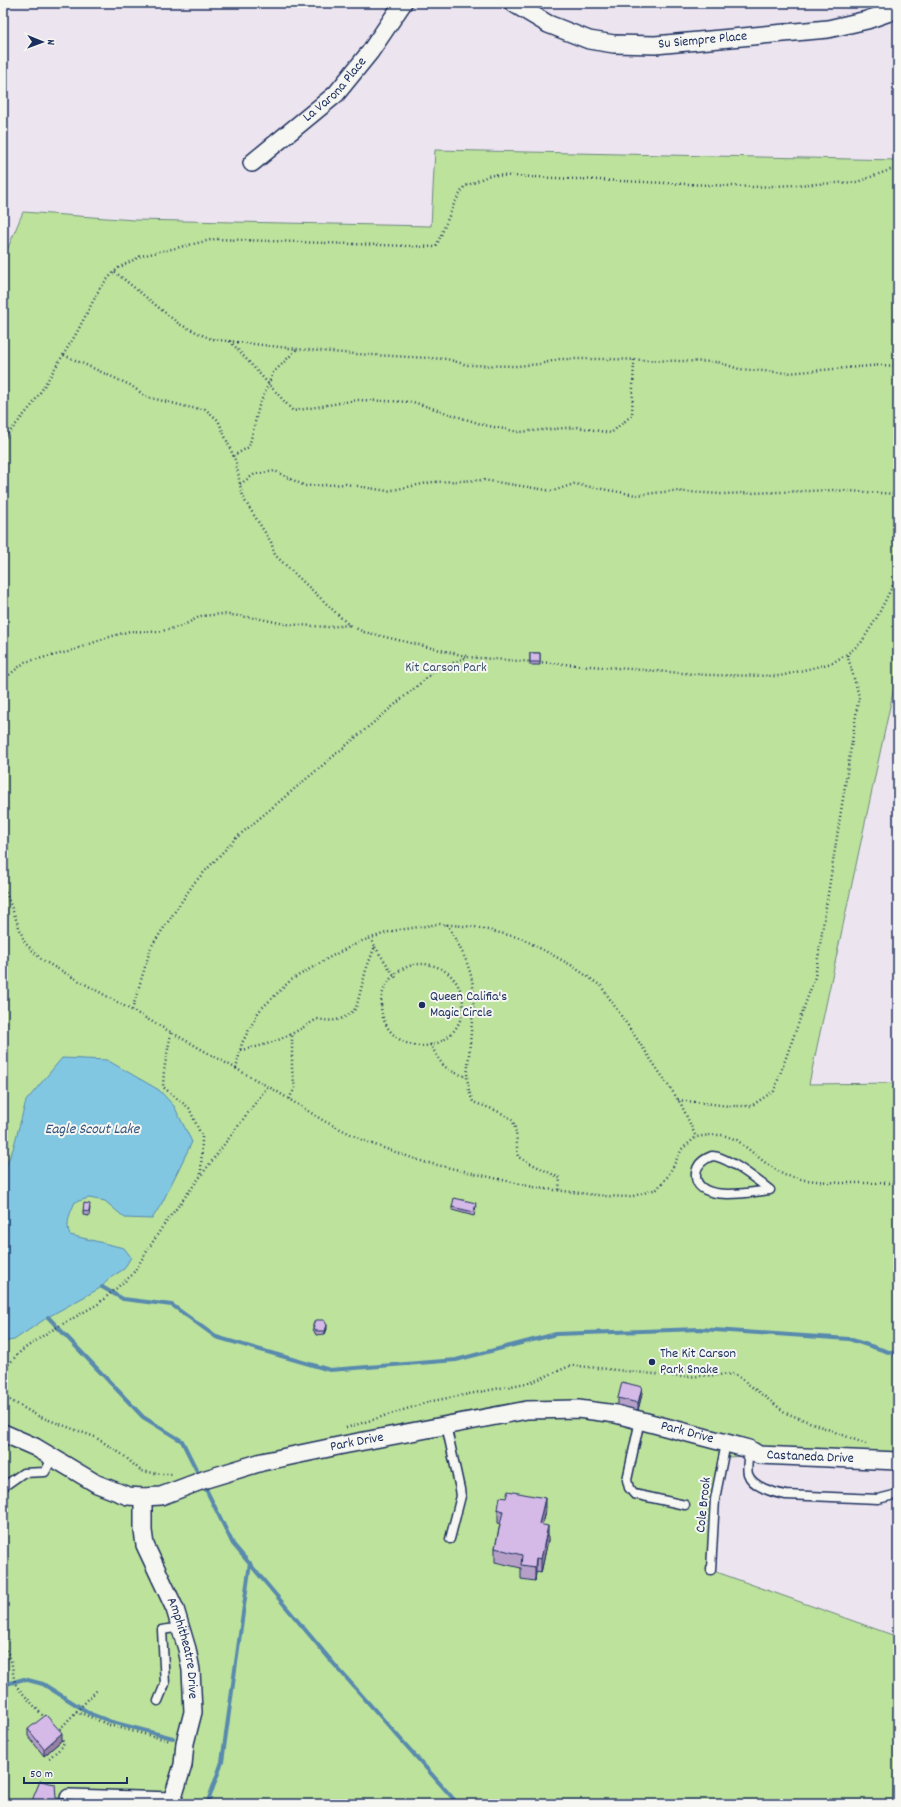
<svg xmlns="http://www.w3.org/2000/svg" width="901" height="1807" font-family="Dekko,sans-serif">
<rect width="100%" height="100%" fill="#ece4ef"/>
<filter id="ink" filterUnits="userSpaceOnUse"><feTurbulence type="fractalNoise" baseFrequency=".025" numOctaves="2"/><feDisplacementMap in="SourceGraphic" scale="8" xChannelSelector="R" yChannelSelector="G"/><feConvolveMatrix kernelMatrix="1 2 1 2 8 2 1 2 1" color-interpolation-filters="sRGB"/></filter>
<g filter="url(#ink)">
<path fill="#bde29c" stroke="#6c887d" d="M435 150 898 160V669L809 1084 898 1083V1461L781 1455 725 1457 719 1469 711 1570 898 1637V1804H3V249L7 250 23 212 134 220 431 226Z"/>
<path fill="#81c7e2" stroke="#588aad" d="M62 1058 107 1060 159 1090 174 1106 192 1142 162 1203 152 1219 125 1218 105 1201 89 1198 75 1202C70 1213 65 1224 70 1235L124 1248 131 1257 124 1269 107 1280 102 1287 48 1317 14 1340 3 1342V1173L13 1149 26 1101Z"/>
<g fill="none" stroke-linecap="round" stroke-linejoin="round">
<path stroke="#588aad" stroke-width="4" d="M102 1287 123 1299 172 1305 216 1337 330 1370 456 1360 556 1334 700 1329 849 1339 898 1355
M48 1317 143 1417 182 1441 200 1477
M204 1485 233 1544 334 1664 458 1804
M3 1685 24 1679 43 1684 91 1714 112 1722 173 1738
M207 1804 222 1762 250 1563"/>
<defs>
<path id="service" d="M712 1156C727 1156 757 1180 770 1190 752 1192 693 1204 696 1173 697 1164 704 1159 712 1156Z
M640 1420 627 1480 629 1488 634 1494 685 1505
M446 1425 460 1489 461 1496 450 1539
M749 1449C749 1456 746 1467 748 1474 752 1487 775 1493 786 1495L878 1499 898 1494
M3 1487 23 1473 45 1472 53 1457
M711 1570 715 1499 726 1443
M158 1701 165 1684 162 1630 181 1627"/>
<g id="minor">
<path id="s1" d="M513 3 548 24 589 40 614 44 655 45 828 29 867 20 898 9"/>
<path id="s2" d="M252 163 336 94 370 52 403 3"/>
<path id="s3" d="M3 1433 35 1447 97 1484 128 1496 143 1497 161 1496 206 1479 262 1462 343 1445 527 1410 578 1409 616 1414 749 1449 759 1455 898 1461"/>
<path id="s4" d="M143 1497V1531L145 1545 175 1609 187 1649 191 1670 193 1712 185 1743 183 1765 171 1804"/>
<path d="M69 1798 173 1801"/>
</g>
</defs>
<use href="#service" stroke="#1b2f5e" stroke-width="11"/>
<use href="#minor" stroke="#1b2f5e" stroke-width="20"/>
<path stroke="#1b2f5e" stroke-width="2.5" stroke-dasharray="1 3" stroke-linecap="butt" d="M115 272 179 324 211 339 297 349 355 354 447 359 467 365 516 366 540 364 560 359H608L718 362 739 369 787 373 882 365 898 366
M230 341 293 411 357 400 413 402 484 425 519 432 577 427 611 433 632 415 634 360
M64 355 130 385 147 397 192 408 205 409 218 420 236 462 241 490 245 501 271 542 275 555 349 625 364 632 466 656
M3 440 33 404 76 334 101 286 118 268 141 256 215 239 436 247 454 204 464 187 490 175 753 187 857 182 898 167
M233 456 249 447 259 406 273 373 297 349
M240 484 255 474 275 471 305 486 346 484 387 491 433 482 483 480 553 491 574 484 636 495 673 491 722 494 834 490 898 494
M538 662 708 675 780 676 832 663 847 654 861 643 876 619 898 575
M3 680 25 662 68 652 106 638 130 631 158 632 182 626 201 616 222 614 256 618 285 624 328 627 349 625
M3 885 25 943 42 960 276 1091 324 1121 369 1143 424 1162 538 1188 605 1196 630 1197 657 1189 668 1176 682 1149 696 1137 710 1135H723L737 1140 767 1164 784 1175 805 1180 841 1183H898
M447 924C462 952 473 967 474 999L467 1077
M375 947 396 978
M381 1005a41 41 0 1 1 82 0a41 41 0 1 1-82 0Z
M132 1010 151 947 194 883 236 838 436 670 467 657 533 662
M171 1033 164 1070 163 1087 189 1108 202 1137 201 1174
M430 1044C444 1067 441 1068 467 1077L469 1091 473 1102C483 1106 508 1113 513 1122 518 1132 516 1147 518 1157L560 1178 559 1190
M240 1050C272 1045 290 1036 317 1019 333 1022 344 1021 356 1008L366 970 375 946 370 939
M236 1069 242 1043 259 1011 291 980 332 956 362 941 392 931 439 924 475 927 521 938 571 965 601 986 681 1104 696 1137
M289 1099 295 1088 292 1070V1035
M678 1100 729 1106H751L774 1091 815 977 859 696 847 654
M3 1370 21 1351 47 1333 98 1304 132 1275 161 1229 268 1086
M3 1396 38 1416 95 1437 123 1455 141 1471 161 1474H174
M346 1428 432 1401 532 1382 570 1366H579L682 1377 735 1374 786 1413 866 1444
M3 1647C16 1661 10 1673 17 1687L45 1718
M76 1711 109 1725 171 1741
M57 1732 98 1689
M49 1758 62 1747 64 1742 60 1736"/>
<use href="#service" stroke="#f6f6f2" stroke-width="8"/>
<use href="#minor" stroke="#f6f6f2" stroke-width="17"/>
</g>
<path fill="#b7a0c8" stroke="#1b2f5e" d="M530 653H540V665H530Z
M476 1206 474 1216 452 1210V1207Z
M90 1208 89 1216 83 1215V1211Z
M313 1325 327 1329 325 1334 316 1335 313 1329Z
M642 1394 638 1410 618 1405V1398Z
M498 1509 545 1511 542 1525 548 1540 541 1573 536 1572 535 1581 521 1579V1568L495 1562V1548L500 1524 498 1523Z
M28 1729 62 1740 44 1756 28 1736Z"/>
<path fill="#9582a2" stroke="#1b2f5e" d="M327 1325V1329L325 1334V1331Z
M642 1387V1394L638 1410V1403Z
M545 1498V1511L539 1538V1524Z
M548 1526V1540L541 1573V1559Z
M536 1558V1572L535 1581V1567Z
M62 1733V1740L44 1756V1749Z"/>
<path fill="#d5bae8" stroke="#1b2f5e" d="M530 653H540V662H530Z
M454 1198 476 1203 474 1212 452 1207Z
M84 1203 90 1204 89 1212 83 1211Z
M315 1320H324L327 1325 325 1331H316L313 1325Z
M622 1382 642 1387 638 1403 618 1398Z
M508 1491 545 1498 539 1524 548 1526 541 1559 536 1558 535 1567 521 1565 522 1555 495 1548 503 1511 498 1509 500 1497 506 1498Z
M46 1715 62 1733 44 1749 28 1729Z
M40 1781 55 1784 56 1798 74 1800V1804H33V1798Z"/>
</g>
<g fill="#1b2f5e" stroke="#f6f6f2" stroke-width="1.5">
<circle cx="422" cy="1005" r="4"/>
<circle cx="652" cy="1362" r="4"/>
</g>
<g text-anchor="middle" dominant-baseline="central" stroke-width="4" stroke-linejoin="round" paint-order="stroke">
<g font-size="14" fill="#1b2f5e" stroke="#f6f6f2">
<text stroke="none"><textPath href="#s1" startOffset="199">Su Siempre Place</textPath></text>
<text stroke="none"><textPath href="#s2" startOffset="111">La Varona Place</textPath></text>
<text stroke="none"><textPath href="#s3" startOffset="713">Park Drive</textPath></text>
<text stroke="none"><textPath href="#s3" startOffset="377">Park Drive</textPath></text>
<text stroke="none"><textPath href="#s3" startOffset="840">Castaneda Drive</textPath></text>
<text transform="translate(704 1505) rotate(-84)">Cole Brook</text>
<text stroke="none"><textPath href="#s4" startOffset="159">Amphitheatre Drive</textPath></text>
</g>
<g font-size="14" fill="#3b536a" stroke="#f6f6f2">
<text x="446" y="668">Kit Carson Park</text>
</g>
<g font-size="14" fill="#1b2f5e" stroke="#f6f6f2" text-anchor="start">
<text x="430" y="997">Queen Califia's<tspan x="430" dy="16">Magic Circle</tspan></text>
<text x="660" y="1354">The Kit Carson<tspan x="660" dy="16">Park Snake</tspan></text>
</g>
<g font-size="15" font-style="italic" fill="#34557f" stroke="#f6f6f2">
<text x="92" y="1130">Eagle Scout Lake</text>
</g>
</g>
<rect width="901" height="1807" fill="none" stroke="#f6f6f2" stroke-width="16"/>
<rect x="8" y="8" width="885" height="1791" fill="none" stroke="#1b2f5e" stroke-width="1.5" filter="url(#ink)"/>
<g transform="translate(42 42) rotate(91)" stroke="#f6f6f2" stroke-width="3" paint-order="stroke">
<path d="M0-3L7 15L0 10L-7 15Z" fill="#1b2f5e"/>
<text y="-6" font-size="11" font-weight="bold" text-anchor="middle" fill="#1b2f5e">N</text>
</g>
<path d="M24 1777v6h103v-6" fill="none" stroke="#1b2f5e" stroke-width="2"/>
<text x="30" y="1777" font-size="12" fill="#1b2f5e" stroke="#f6f6f2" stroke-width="3" paint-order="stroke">50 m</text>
</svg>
